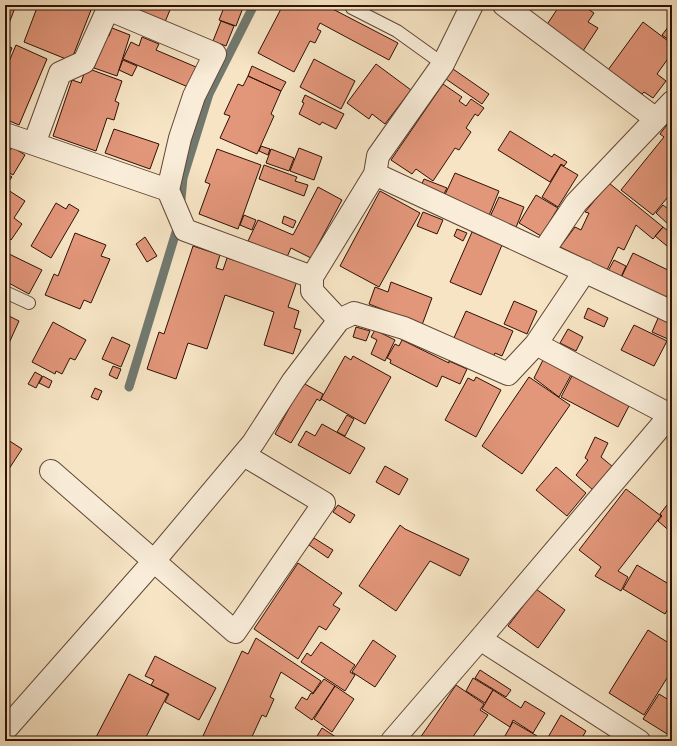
<svg xmlns="http://www.w3.org/2000/svg" width="677" height="746" font-family="Cardo,serif">
<rect width="100%" height="100%" fill="#f6e4c4"/>
<filter id="stains"><feTurbulence type="fractalNoise" baseFrequency=".005" numOctaves="4"/><feColorMatrix values="0 0 0 0 .2 0 0 0 0 .09 0 0 0 0 .02 0 0 0 .5 -.17"/></filter>
<radialGradient id="worn" r=".72"><stop offset=".6" stop-color="#630" stop-opacity="0"/><stop offset="1" stop-color="#630" stop-opacity=".3"/></radialGradient>
<g fill="none" stroke-linecap="round" stroke-linejoin="round">
<path stroke="#71796f" stroke-width="9" d="M181 199 183 178 209 94 254 5
M129 387 176 232"/>
</g>
<path fill="#e2967a" stroke="#2f1204" d="M5 5H16L5 34Z
M38 5H93L71 61 24 42Z
M125 5H172L165 22Z
M225 5H244L236 26 219 20Z
M283 5H325L398 43 389 60 320 23 317 29 321 31 315 43 310 41 294 72 258 53Z
M560 5H591L588 9 594 13 588 22 598 28 583 51 546 26Z
M221 21 234 26 226 46 213 41Z
M643 22 672 44V53L657 74 666 81 653 98 644 92 642 94 608 70Z
M672 22V42L662 35Z
M112 28 130 35 117 76 94 68 106 35 109 36Z
M142 37 159 44 156 50 196 67 188 87 123 59 131 42 139 46Z
M5 44 12 48 5 65Z
M16 45 47 59 19 125 5 119V71Z
M314 59 355 81 341 109 300 87Z
M123 60 137 66 132 76 119 70Z
M376 64 411 90 385 124 372 114 369 119 347 103Z
M252 66 286 82 281 91 248 76Z
M453 69 489 94 482 104 446 79Z
M92 70 122 81 115 101 119 103 114 120 107 118 96 151 53 136 72 80 81 83 84 74Z
M248 76 281 91 271 114 274 116 257 154 220 138 230 116 224 114 238 84 243 86Z
M443 84 462 97 459 101 466 106 471 99 484 108 478 116 475 114 466 128 471 132 459 150 455 148 433 181 416 169 412 174 391 160Z
M305 95 344 114 336 129 322 122 320 125 299 114 304 103 302 102Z
M669 122 672 124V192L653 215 621 190 664 137 660 134Z
M114 129 159 144 150 169 105 153Z
M510 131 552 157 554 154 567 162 564 166 561 164 550 182 498 150Z
M261 146 270 149 268 155 259 151Z
M14 148 25 155 13 175 5 170V151Z
M299 148 322 157 314 180 290 171Z
M217 149 261 165 238 229 199 214 210 184 205 182Z
M271 149 294 158 289 171 266 163Z
M264 165 297 177 295 181 308 185 304 196 259 179Z
M561 165 578 175 558 207 542 197Z
M5 173 12 177 5 186Z
M455 173 499 191 488 218 443 199Z
M424 179 447 188 442 198 420 188Z
M609 183 663 227 653 239 636 225 624 250 618 247 607 270 560 247 575 227 581 230 589 213 585 212Z
M318 187 342 200 311 258 291 248 287 257 248 241 258 220 293 235Z
M5 188 25 201 14 218 22 224 11 240 5 236Z
M380 191 420 213 379 287 340 266Z
M536 195 558 208 541 236 519 223Z
M499 197 524 207 515 230 489 219Z
M56 203 66 209 69 204 79 210 51 258 31 246Z
M663 205 672 212V221L669 225 656 213Z
M423 212 443 220 437 234 417 226Z
M244 215 256 220 252 230 240 225Z
M284 216 296 221 293 228 282 223Z
M663 227 672 234V240L667 246 655 236Z
M457 229 467 233 463 241 454 236Z
M472 232 502 245 481 295 450 282Z
M75 233 106 245 101 256 110 259 91 303 84 300 80 309 45 295 54 274 58 276Z
M145 237 157 256 147 262 136 244Z
M193 246 220 255 216 268 223 270 227 258 297 281 288 307 299 311 294 328 301 330 293 354 264 345 274 312 225 295 207 349 188 343 176 379 147 369 159 332 164 334Z
M5 252 42 270 29 294 5 281Z
M633 253 672 272V286L665 300 621 278Z
M614 260 626 266 621 277 608 271Z
M391 282 432 298 422 325 369 304 375 287 388 292Z
M514 301 537 311 527 334 504 324Z
M588 308 608 318 604 327 584 318Z
M466 311 513 331 502 356 495 353 493 358 453 340Z
M5 314 19 321 5 352Z
M659 316 672 323V346L668 344 670 340 652 332Z
M53 322 86 340 75 360 70 358 62 374 56 371 55 374 32 362Z
M634 325 667 341 654 366 621 350Z
M356 327 370 331 366 341 353 337Z
M568 329 583 337 576 351 560 343Z
M375 330 395 340 385 361 371 354 377 340 371 337Z
M112 337 130 345 121 367 102 359Z
M402 340 449 363V361L467 369 460 384 442 376 437 387 390 363 391 360 387 358 395 344 399 346Z
M345 356 351 360 353 356 391 377 365 424 321 399Z
M543 360 571 375 559 397 534 378Z
M113 366 121 369 117 379 109 375Z
M35 372 42 376 36 388 28 384Z
M43 376 52 381 49 388 39 383Z
M572 376 629 406 618 427 561 397Z
M476 377 501 390 476 437 445 420 468 378 474 381Z
M529 377 570 405 522 474 482 446Z
M303 383 323 394 320 401 317 399 291 443 275 434Z
M95 388 102 391 98 400 91 397Z
M347 415 354 419 345 436 337 432Z
M322 424 365 448 350 474 298 445 306 431 315 436Z
M595 437 608 443 601 457 613 467 593 490 576 475 588 460 585 458Z
M5 438 22 449 5 475Z
M385 466 408 479 399 495 376 482Z
M556 467 586 493 567 516 536 490Z
M626 489 661 516 618 571 628 577 621 591 595 576 601 567 579 550Z
M338 505 355 515 350 523 333 512Z
M667 505 672 510V533L658 521 662 516 660 514Z
M400 525 405 529 469 559 460 576 430 561 396 611 359 586Z
M314 538 333 550 328 558 309 545Z
M298 563 342 593 333 605 340 609 326 630 319 626 298 659 254 629Z
M637 565 672 586V602L665 614 623 589Z
M536 589 565 610 538 648 508 626Z
M648 630 672 645V677L670 680 667 678 644 715 609 693Z
M256 638 321 681 313 693 281 672 270 697 274 699 266 717 262 715 250 741H216L203 736 242 651 248 654Z
M373 640 396 656 375 687 352 672Z
M321 642 355 665 350 672 355 675 345 691 301 662 307 653 311 656Z
M155 656 216 688 199 720 165 702 169 694 151 685 154 680 145 676Z
M480 670 511 690 506 697 475 678Z
M129 674 168 694 144 741H94Z
M473 678 493 690 485 703 466 691Z
M324 679 335 686 312 720 295 708 302 697 307 700 311 693 313 694Z
M456 685 484 704 480 710 488 715 470 741H418Z
M335 686 354 699 332 732 314 719Z
M493 690 521 708 525 701 545 713 533 733 513 720 510 727 482 709Z
M659 694 672 702V737L643 719Z
M561 715 586 731 580 741H551L547 739Z
M513 722 537 736 534 741H502Z
M322 728 342 741H314Z"/>
<g fill="none" stroke-linecap="round" stroke-linejoin="round">
<defs>
<path id="lane" d="M352 8 397 31 443 64
M5 292 29 303"/>
<path id="street" d="M109 5 108 9 215 54 194 96 180 138 168 190 185 230 312 277
M504 5 656 119
M5 134 168 190
M34 144 60 73 84 62 108 9
M375 174 672 312
M543 252 576 203 672 102
M339 320 312 291V277L375 174 378 156 443 64 472 5
M536 344 670 415
M51 471 235 632 324 503 244 455
M480 639 639 741
M5 730 154 561 253 443 293 381 339 320 354 313 404 328 508 374 536 344 585 271
M392 741 480 639 672 413"/>
</defs>
<use href="#lane" stroke="#614634" stroke-width="14"/>
<use href="#street" stroke="#614634" stroke-width="24"/>
<use href="#lane" stroke="#f9edd9" stroke-width="12"/>
<use href="#street" stroke="#f9edd9" stroke-width="22"/>
</g>
<rect width="677" height="746" fill="none" stroke="#f6e4c4" stroke-width="20"/>
<rect x="6" y="6" width="665" height="734" fill="none" stroke="#2f1204" stroke-width="2"/>
<rect x="10" y="10" width="657" height="726" fill="none" stroke="#2f1204"/>
<rect width="100%" height="100%" filter="url(#stains)"/>
<rect width="100%" height="100%" fill="url(#worn)"/>
</svg>
